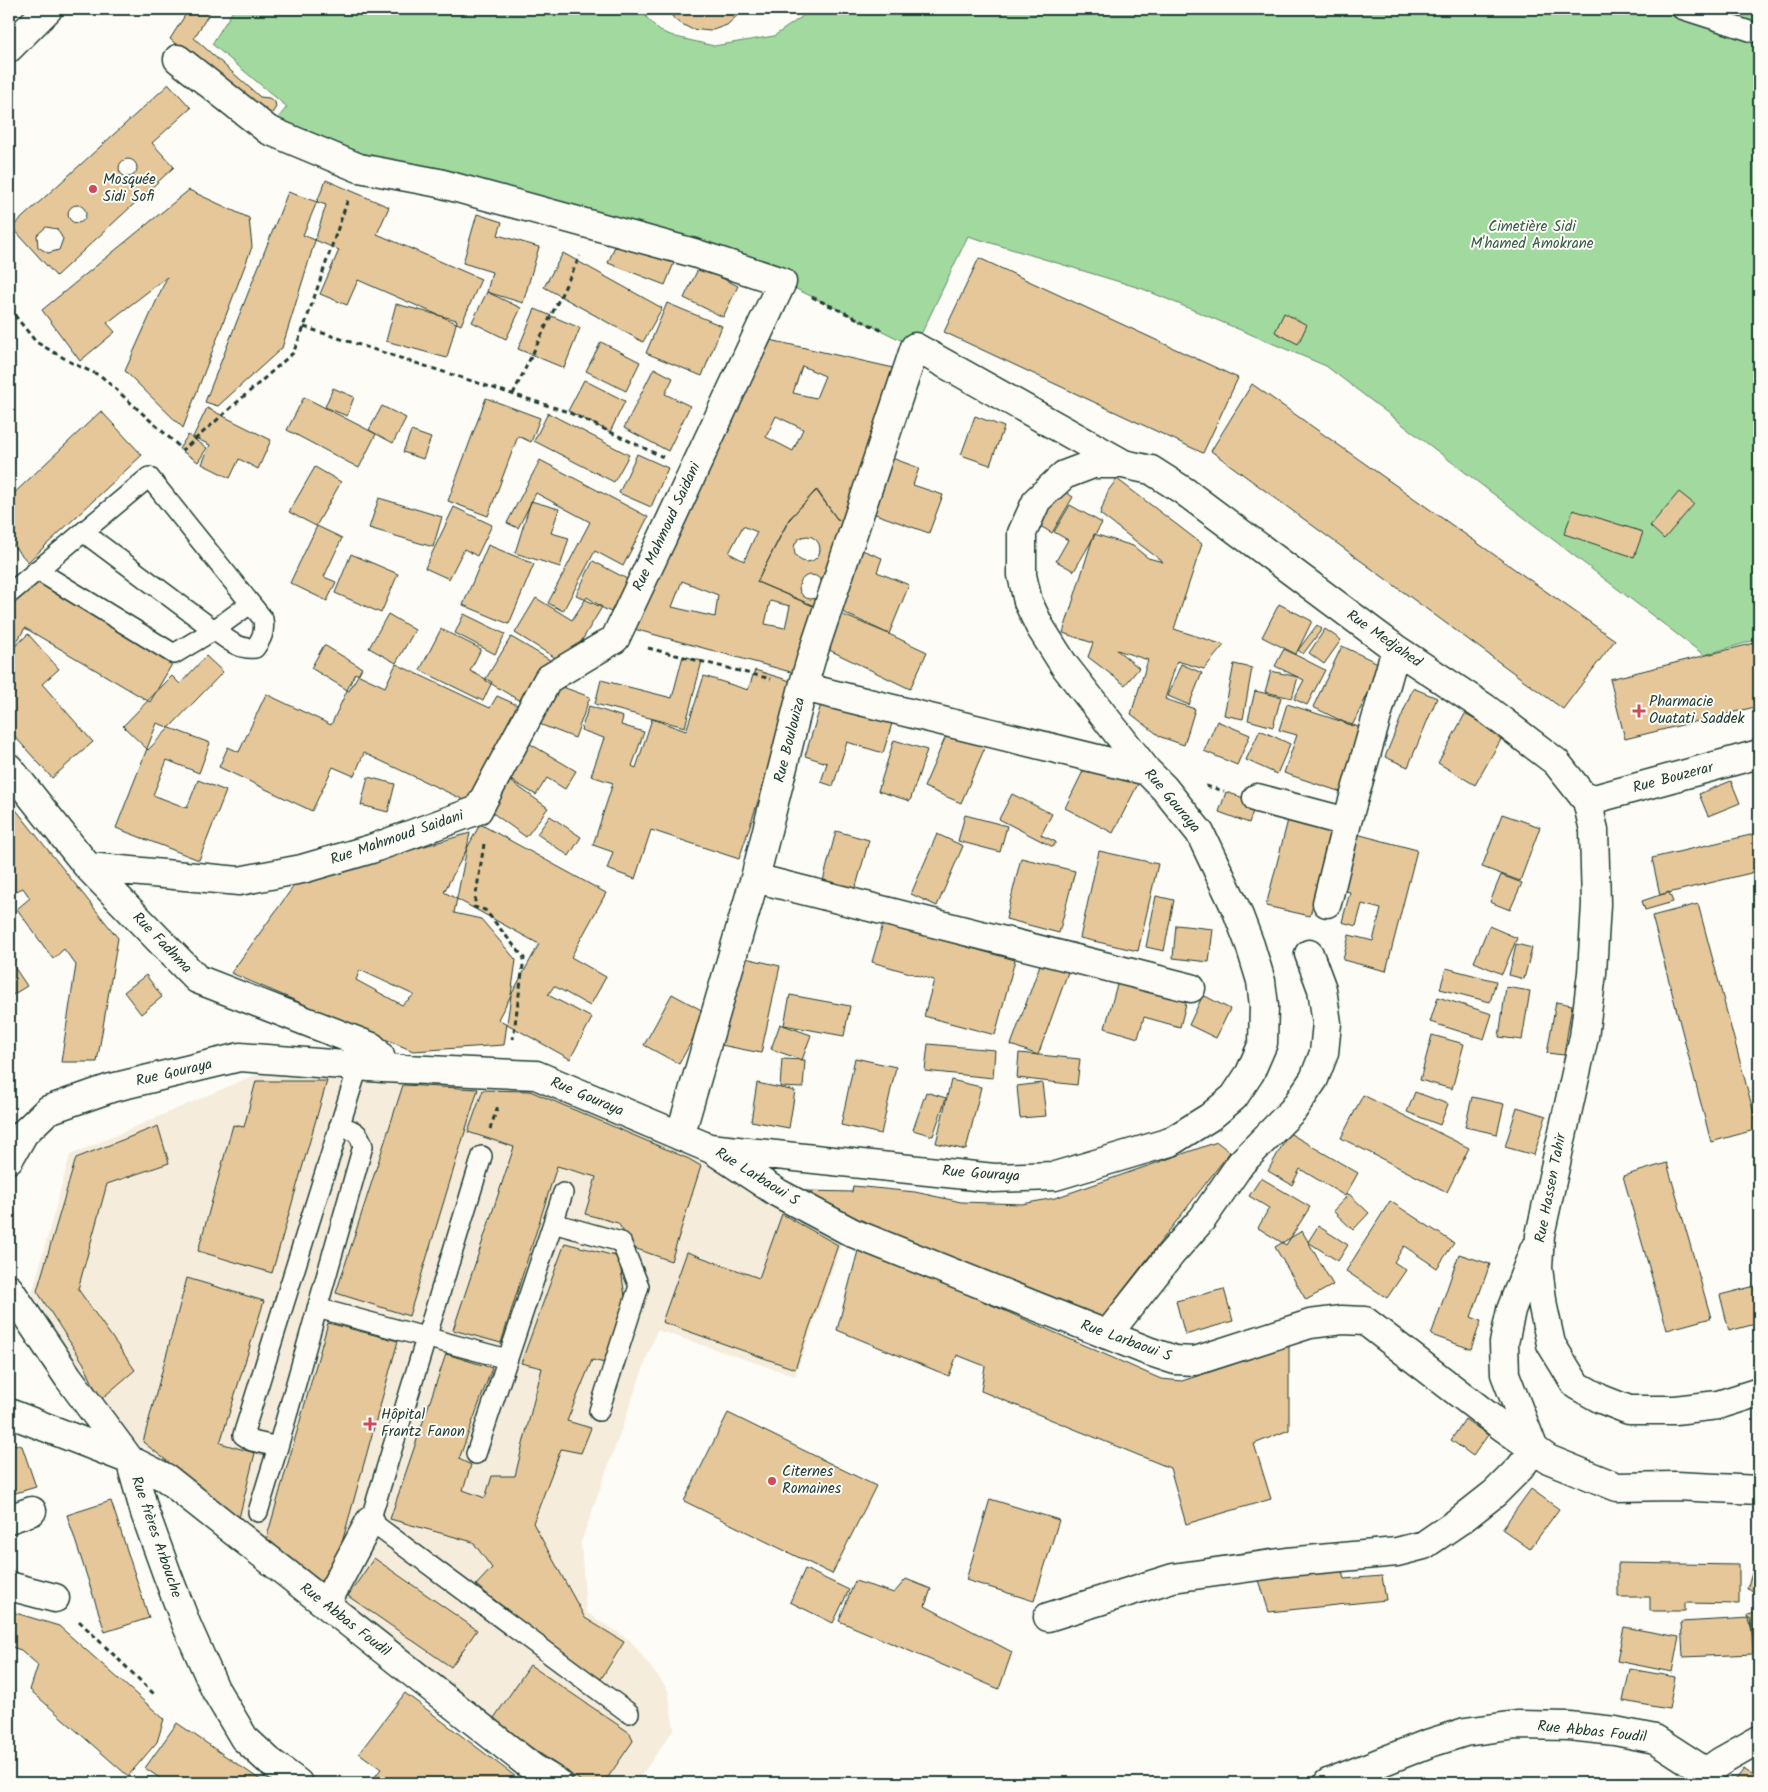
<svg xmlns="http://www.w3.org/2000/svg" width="1768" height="1792" font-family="Kalam,sans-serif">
<rect width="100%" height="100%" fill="#fdfcf7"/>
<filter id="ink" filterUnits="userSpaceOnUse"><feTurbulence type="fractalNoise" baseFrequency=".02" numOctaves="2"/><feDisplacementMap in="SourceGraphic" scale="10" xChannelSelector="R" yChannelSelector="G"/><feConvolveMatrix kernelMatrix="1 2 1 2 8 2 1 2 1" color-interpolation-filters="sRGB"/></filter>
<g filter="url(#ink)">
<path fill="#f6ecdb" d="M257 1074 531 1087 705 1164 843 1240 795 1376 657 1330 581 1542 586 1612 630 1640 668 1690 674 1729 636 1783H578L326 1596 137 1443 96 1405 80 1368 32 1293 70 1155Z"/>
<path fill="#a1d99e" stroke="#608b69" d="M234 9H643L647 18 660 31 676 37 714 46 774 36 813 9H1759V639L1704 655 1326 366 1143 289 968 236 915 347 782 282 268 130 287 107 212 44Z"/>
<path fill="#e6c799" stroke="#1f3d34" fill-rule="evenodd" d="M189 9H212L194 38 260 97 269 98 275 102 276 107 267 121 170 39Z
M667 9H743L741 12 727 25 710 31 691 29 675 20Z
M169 84 191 108 152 143 174 167 56 276 12 227Z
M119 168a9 9 0 1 1 18 0a9 9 0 1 1-18 0Z
M326 180 389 207 377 234 481 279 461 325 358 280 347 305 320 294 339 250 303 235Z
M189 190 249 218 252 247 183 428 125 371 167 277 107 323 115 332 80 361 42 310Z
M288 192 326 205 282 348 218 406 205 402Z
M68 214a9 9 0 1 1 18 0a9 9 0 1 1-18 0Z
M477 214 502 222 498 235 539 247 523 303 487 292 492 272 463 263Z
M46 227 57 229 63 239 59 250 48 253 38 247 37 235Z
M617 241 674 263 665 285 608 263Z
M563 253 662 308 643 342 544 287Z
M979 258 1238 378 1203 453 944 332Z
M699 267 738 286 723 317 684 298Z
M487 292 521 308 506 339 472 322Z
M667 303 722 326 702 376 646 353Z
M396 304 457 320 447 358 386 341Z
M535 309 580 328 564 368 518 349Z
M1284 313 1307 325 1298 344 1275 332Z
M770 340 898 369 846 521 837 519 817 490 789 519 757 582 820 609 798 674 634 629ZM802 366 825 376 816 398 793 393ZM776 416 803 429 793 451 766 437ZM743 526 757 532 744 561 729 553ZM682 581 718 595 715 617 672 607ZM770 601 790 606 785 628 765 624Z
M601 342 640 362 626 391 586 371Z
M654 368 673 378 665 394 690 406 668 451 624 428Z
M584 380 625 401 610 432 568 411Z
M1252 384 1615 640 1563 709 1211 451Z
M333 388 354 397 347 416 325 407Z
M304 397 376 434 359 468 287 430Z
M486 398 540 418 531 442 518 436 488 516 448 501Z
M382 406 406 418 393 443 369 430Z
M207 408 271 440 258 469 239 459 230 478 202 464 210 445 193 437Z
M101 411 142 455 28 562 9 541V498Z
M548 413 629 455 614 482 534 441Z
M975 416 1004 427 990 465 961 455Z
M411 431 431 438 423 459 403 452Z
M188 435 207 448 198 462 179 449Z
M637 454 668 468 651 507 619 493Z
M881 454 919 468 913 485 943 495 929 533 861 509Z
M540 460 648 517 623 566 595 551 563 611 548 603 590 522 536 493 518 528 507 523Z
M315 467 341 482 316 526 289 512Z
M1117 479 1202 544 1174 629 1224 645 1204 669 1177 661 1165 699 1195 709 1184 745 1161 737 1131 714 1148 660 1117 650 1139 668 1125 685 1088 657 1093 643 1063 633 1094 534 1133 546 1148 558 1163 562 1100 514 1108 491Z
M1054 485 1073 497 1052 533 1032 521Z
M816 490 837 519 846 521 819 608 757 582 789 520Z
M1679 492 1694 504 1664 539 1650 526Z
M379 498 442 517 433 547 369 528Z
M531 501 559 509 551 533 569 538 560 567 515 553Z
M1070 505 1102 523 1074 571 1056 561 1068 540 1054 532Z
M454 507 492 525 477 556 464 549 449 579 425 568Z
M1573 510 1643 532 1634 557 1564 534Z
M317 526 342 538 324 577 336 582 327 601 290 583Z
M794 549a13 13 0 1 1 26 0a13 13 0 1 1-26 0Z
M488 545 534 564 509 624 463 605Z
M862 550 882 558 877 572 909 585 889 634 836 612Z
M351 554 398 574 381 613 335 593Z
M593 561 627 579 611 612 576 595Z
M32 574 175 659 150 702 25 628 13 648 9 646V612Z
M799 587a12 12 0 1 1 24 0a12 12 0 1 1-24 0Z
M587 597 602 607 567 665 515 633 536 598 572 620Z
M1279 604 1312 621 1296 654 1262 637Z
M840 611 927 652 910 689 823 647Z
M388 614 415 630 396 663 369 648Z
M464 614 505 634 495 654 455 633Z
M1317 625 1322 629 1303 654 1298 650Z
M441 629 481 649 470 671 492 682 483 701 420 670Z
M1325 629 1341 640 1324 664 1309 653Z
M28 634 59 669 42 684 93 742 52 778 9 730V652Z
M511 637 550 660 525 704 485 680Z
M1759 642V706L1625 739 1610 679Z
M324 645 362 668 349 691 311 668Z
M1342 646 1382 665 1352 726 1313 707Z
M1284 649 1325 670 1307 705 1294 699 1304 680 1275 666Z
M206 656 223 672 148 750 123 726 172 676 180 684Z
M683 656 702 661 685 727 595 704 601 680 672 698Z
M396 664 490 708 497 696 524 708 477 806 364 753 354 776 333 767 312 811 219 767 228 747 239 752 266 694 331 725 355 673 385 687Z
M1181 664 1202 673 1189 705 1168 696Z
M1234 664 1252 668 1243 719 1224 715Z
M755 670 797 683 739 859 651 830 635 879 607 869 613 852 593 845 613 783 591 776 604 738 581 730 589 706 623 717 621 725 644 732 632 766 636 768 652 719 686 731 704 676 748 690Z
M1271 671 1298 677 1292 698 1265 692Z
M549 682 590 697 575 738 534 722Z
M1413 688 1437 698 1408 767 1385 757Z
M1255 691 1281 697 1273 727 1248 720Z
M824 695 894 717 883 753 847 742 833 786 821 782 827 763 805 756Z
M1287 704 1362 728 1341 792 1284 773 1297 735 1279 730Z
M1465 714 1503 736 1475 785 1438 763Z
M1217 721 1250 735 1237 765 1204 751Z
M157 723 210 743 199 773 167 760 153 795 187 808 198 780 226 791 199 860 116 828Z
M949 729 986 745 961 803 924 787Z
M1260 730 1290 744 1277 774 1246 760Z
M894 740 927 750 910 801 878 791Z
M527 742 576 771 565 789 547 778 536 795 506 777Z
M1089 759 1138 784 1113 833 1065 808Z
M368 777 395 784 388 812 361 805Z
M505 777 548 808 526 837 483 806Z
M1731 781 1740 803 1708 816 1699 794Z
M1226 792 1256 802 1249 823 1219 812Z
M1012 794 1052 814 1041 835 1056 842 1053 847 999 819Z
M9 801 118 938 97 1062H61L76 965 64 949 53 959 17 909 30 898 23 888 12 893 9 888Z
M1502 814 1540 827 1520 881 1482 867Z
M965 815 1007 826 1000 852 958 841Z
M550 816 581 837 569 856 537 834Z
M1289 816 1332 827 1310 916 1266 906Z
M480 824 606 893 571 957 606 977 590 1006 554 986 548 995 592 1018 570 1059 498 1019 539 944 444 892Z
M836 831 869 840 855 890 823 881Z
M1349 832 1417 850 1386 971 1343 960 1349 935 1373 941 1381 909 1362 904 1356 926 1342 922 1350 892 1334 889Z
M470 833 454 913 481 919 516 960 504 1045 413 1051 231 973 296 883ZM360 970 414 995 402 1005 356 980Z
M1759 833V871L1660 895 1652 858Z
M937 834 963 846 937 906 911 894Z
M1099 851 1158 864 1138 951 1080 938Z
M1021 858 1075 871 1059 933 1006 919Z
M1501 875 1522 883 1510 910 1490 902Z
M1669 892 1673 902 1645 910 1642 901Z
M1156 896 1174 900 1164 951 1146 947Z
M1698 904 1758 1129 1711 1142 1652 916Z
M883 924 1015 960 995 1035 924 1016 934 980 872 962Z
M1176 925 1213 929 1209 962 1173 958Z
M1489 926 1517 938 1502 974 1474 962Z
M1516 944 1532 948 1524 979 1509 975Z
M741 957 780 966 761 1053 721 1045Z
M9 959 27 986 9 997Z
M1041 962 1068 972 1038 1055 1011 1045Z
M1446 968 1496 981 1490 1002 1440 989Z
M146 975 162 997 141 1014 124 992Z
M1119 977 1188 996 1180 1027 1144 1017 1138 1038 1105 1028Z
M1506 987 1530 991 1522 1040 1499 1037Z
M672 994 707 1013 679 1064 644 1045Z
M790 995 850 1006 844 1036 784 1025Z
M1203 995 1230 1009 1216 1038 1189 1025Z
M1438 997 1492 1014 1484 1039 1430 1022Z
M1556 1002 1572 1005 1564 1055 1547 1053Z
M780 1024 811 1035 802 1060 771 1049Z
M1432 1035 1464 1044 1452 1089 1420 1080Z
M928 1044 995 1050 993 1078 925 1071Z
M1019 1053 1080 1059 1077 1085 1017 1078Z
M855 1058 896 1067 881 1134 841 1125Z
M782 1059 805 1060 803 1088 780 1087Z
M951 1080 981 1087 966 1150 936 1143Z
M256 1081H327L272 1273 198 1251 233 1125 244 1127Z
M757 1083 795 1091 789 1128 751 1121Z
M1042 1083 1046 1116 1020 1118 1017 1086Z
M403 1085 478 1089 409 1316 336 1293Z
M483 1090 530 1091 689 1159 701 1166 671 1261 634 1248 618 1223 585 1214 596 1177 557 1166 501 1343 453 1330 514 1147 468 1132Z
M926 1092 946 1098 933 1136 913 1130Z
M1415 1092 1448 1104 1440 1125 1407 1112Z
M1363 1095 1469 1148 1447 1192 1341 1138Z
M1472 1097 1504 1104 1497 1134 1465 1127Z
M1517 1107 1546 1116 1534 1155 1505 1147Z
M158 1126 169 1163 107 1184 78 1289 135 1370 100 1400 84 1364 37 1291 76 1158Z
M1289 1133 1358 1173 1345 1196 1300 1169 1292 1185 1268 1171Z
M1217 1142 1230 1152 1100 1320 1024 1286 908 1242 803 1198 806 1191 852 1192 853 1186 915 1192 961 1202 1022 1204 1055 1198Z
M1667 1163 1711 1318 1667 1330 1623 1176Z
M1261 1178 1310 1207 1286 1245 1258 1228 1269 1208 1249 1196Z
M1349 1194 1369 1213 1353 1230 1333 1211Z
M1390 1201 1454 1243 1437 1268 1404 1246 1394 1262 1406 1270 1387 1298 1346 1271Z
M782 1214 838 1245 795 1369 662 1322 687 1252 759 1278Z
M1318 1226 1348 1245 1338 1261 1308 1242Z
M1302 1231 1333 1285 1306 1300 1275 1247Z
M565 1243 619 1257 626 1303 605 1363 592 1360 567 1421 591 1428 581 1453 561 1449 533 1523 585 1618 624 1642 601 1679 564 1656 476 1585 492 1568 473 1542 390 1519 446 1354 492 1368 459 1459 471 1465 463 1490 485 1498 492 1476H515L542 1368 521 1363Z
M859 1247 1161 1379 1182 1381 1289 1346V1430L1254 1444 1271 1499 1186 1524 1170 1468 981 1391 985 1366 957 1355 949 1376 837 1330Z
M1459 1254 1490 1264 1471 1317 1481 1321 1471 1349 1431 1335Z
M187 1278 264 1301 220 1443 255 1453 239 1518 143 1442Z
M1759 1285V1323L1729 1331 1720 1295Z
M1224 1289 1233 1321 1185 1335 1176 1301Z
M328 1323 398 1341 328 1593 266 1540Z
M728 1413 876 1486 832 1574 684 1501Z
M1465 1419 1488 1435 1473 1456 1451 1440Z
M9 1443 22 1446 36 1487 9 1495Z
M1531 1489 1559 1509 1530 1549 1502 1529Z
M990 1499 1059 1520 1034 1601 966 1580Z
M111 1501 149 1618 105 1632 67 1515Z
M374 1558 477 1630 451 1667 348 1596Z
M1756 1560 1759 1561V1592L1747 1589Z
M1618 1563 1739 1565V1604L1685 1603V1611H1650V1597H1618Z
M1340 1564 1344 1579 1382 1576 1386 1600 1269 1612 1259 1580Z
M805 1569 849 1590 833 1623 790 1602Z
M906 1579 931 1589 925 1606 1012 1652 999 1689 839 1621 855 1581 894 1593Z
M9 1611 59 1626 164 1719 157 1742 128 1776 30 1690 38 1665 21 1650 9 1646Z
M1759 1612V1655H1758L1748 1615Z
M1751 1618 1753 1654 1683 1657 1681 1622Z
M1624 1627 1679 1637 1672 1672 1617 1661Z
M530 1665 630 1733 633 1741 604 1783H584L492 1721Z
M1630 1669 1675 1677 1669 1709 1623 1701Z
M405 1693 524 1783H370L381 1769 359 1753Z
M177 1723 265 1783H167L145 1768Z
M1744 1769 1759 1780V1783H1733Z"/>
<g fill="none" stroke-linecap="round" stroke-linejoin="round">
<defs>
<path id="lane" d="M1681 9 1759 34
M83 532 214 630 250 604
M9 594 149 477 263 619C265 632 262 638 255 648 238 650 227 639 214 630L174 654 37 570
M482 1156 370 1521 629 1713
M553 1223 621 1242 639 1286 599 1411
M317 1308 507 1359
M278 1447 252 1441 243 1435 358 1067
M476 1454 563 1193
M258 1512 278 1447 363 1146C359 1131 353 1130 339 1126"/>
<path id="street" d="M9 48 48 9
M803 687 1147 771
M9 768 88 867 197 979 372 1047 380 1056 383 1068
M1257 798 1347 822
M1587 801 1759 754
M88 867 239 881 302 869 371 849 478 810 548 679 615 639 782 282 694 253 439 183 359 168 268 130 178 59
M755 878 1191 988
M1327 903 1347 822 1396 649
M680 1136 755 878 803 687 812 656 915 347 1122 463
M713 1150 778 1193 853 1233 1148 1351 1175 1360 1195 1361 1310 1324 1342 1320 1365 1321 1500 1425 1534 1449 1520 1468 1495 1493 1462 1519 1424 1545 1397 1552 1287 1562 1173 1578 1048 1617
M9 1159 24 1133 48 1110 111 1088 240 1057 383 1068 536 1075 709 1148 994 1178 1055 1176 1170 1142 1210 1117 1234 1097 1250 1073 1263 1043 1264 1006 1261 981 1250 945 1237 911 1200 833 1164 788 1147 771 1064 665 1040 627 1028 602 1022 575V533L1037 500 1064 475 1093 464H1123L1151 470 1184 491 1396 649 1485 708 1556 762 1587 801 1594 830 1596 904 1592 973 1584 1037 1540 1235 1538 1268 1543 1307 1551 1344 1576 1385 1601 1399 1629 1410H1675L1718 1405 1759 1392
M1534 1250 1511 1310 1504 1343 1505 1374 1534 1449 1548 1459 1617 1487 1675 1486 1759 1490
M9 1289 68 1377 130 1460 145 1513 167 1574 187 1626 215 1689 244 1738 269 1761 298 1783
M1107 1335 1171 1254 1203 1218 1241 1163 1293 1110 1314 1079 1324 1053 1327 1023 1322 989 1309 954
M9 1413 130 1460 166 1478 533 1768 558 1783
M9 1519 32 1511
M9 1586 55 1598
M326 1604 370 1521
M1328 1783 1427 1744 1465 1732 1517 1725 1569 1726 1615 1731 1655 1739 1706 1772
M1702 1783 1706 1772 1720 1762 1759 1740"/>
</defs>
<use href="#lane" stroke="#1f3d34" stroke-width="22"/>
<use href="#street" stroke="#1f3d34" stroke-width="31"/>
<path stroke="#1f3d34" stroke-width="3" stroke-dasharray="5 4" stroke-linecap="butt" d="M812 297 885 332
M9 308 36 342 74 364 101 376 183 450 293 353 304 327 348 199
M304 327 568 412 663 457
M513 394 580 256
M648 648 771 679
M1206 786 1224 791
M484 844 474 907 485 910 524 958 513 1039
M490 1129 498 1106
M79 1621 154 1694"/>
<use href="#lane" stroke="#fdfcf7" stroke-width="19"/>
<use href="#street" stroke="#fdfcf7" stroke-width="28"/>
</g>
</g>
<g fill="#d1495b" stroke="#fdfcf7" stroke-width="2">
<circle cx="93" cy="189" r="5"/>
<path d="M1636.5 703.5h5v5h5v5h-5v5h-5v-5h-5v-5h5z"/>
<path d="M367.5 1416.5h5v5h5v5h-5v5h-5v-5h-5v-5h5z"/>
<circle cx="772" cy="1481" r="5"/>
</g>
<g text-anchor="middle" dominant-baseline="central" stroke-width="4" stroke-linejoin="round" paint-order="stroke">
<g font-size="15" fill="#1f3d34" stroke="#fdfcf7" text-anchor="start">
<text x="103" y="180">Mosquée<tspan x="103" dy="17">Sidi Sofi</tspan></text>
<text x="1649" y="702">Pharmacie<tspan x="1649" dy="17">Ouatati Saddek</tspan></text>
<text x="381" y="1415">Hôpital<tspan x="381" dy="17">Frantz Fanon</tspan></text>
<text x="782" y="1472">Citernes<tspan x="782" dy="17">Romaines</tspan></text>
</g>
<g font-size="15" fill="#395c49" stroke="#fdfcf7">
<text x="1532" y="227">Cimetière Sidi<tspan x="1532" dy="17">M'hamed Amokrane</tspan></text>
</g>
<g font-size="15" fill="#1f3d34" stroke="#fdfcf7">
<text transform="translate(667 527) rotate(-65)">Rue Mahmoud Saidani</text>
<text transform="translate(1384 639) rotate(35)">Rue Medjahed</text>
<text transform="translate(790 740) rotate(-76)">Rue Boulouiza</text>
<text transform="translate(1673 778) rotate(-15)">Rue Bouzerar</text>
<text transform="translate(1172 801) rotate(50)">Rue Gouraya</text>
<text transform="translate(397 838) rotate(-19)">Rue Mahmoud Saidani</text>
<text transform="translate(162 943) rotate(46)">Rue Fadhma</text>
<text transform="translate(174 1073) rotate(-13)">Rue Gouraya</text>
<text transform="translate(587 1097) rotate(23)">Rue Gouraya</text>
<text transform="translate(981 1174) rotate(4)">Rue Gouraya</text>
<text transform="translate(757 1177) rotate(32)">Rue Larbaoui S</text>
<text transform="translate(1551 1188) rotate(-79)">Rue Hassen Tahir</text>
<text transform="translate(1126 1341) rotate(20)">Rue Larbaoui S</text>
<text transform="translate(156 1537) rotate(71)">Rue frères Arbouche</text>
<text transform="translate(345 1620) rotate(38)">Rue Abbas Foudil</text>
<text transform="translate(1592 1732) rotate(6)">Rue Abbas Foudil</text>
</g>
</g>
<rect width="1768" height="1792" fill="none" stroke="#fdfcf7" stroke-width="30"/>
<rect x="15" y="15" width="1738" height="1762" fill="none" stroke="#1f3d34" stroke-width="2" filter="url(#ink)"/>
</svg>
